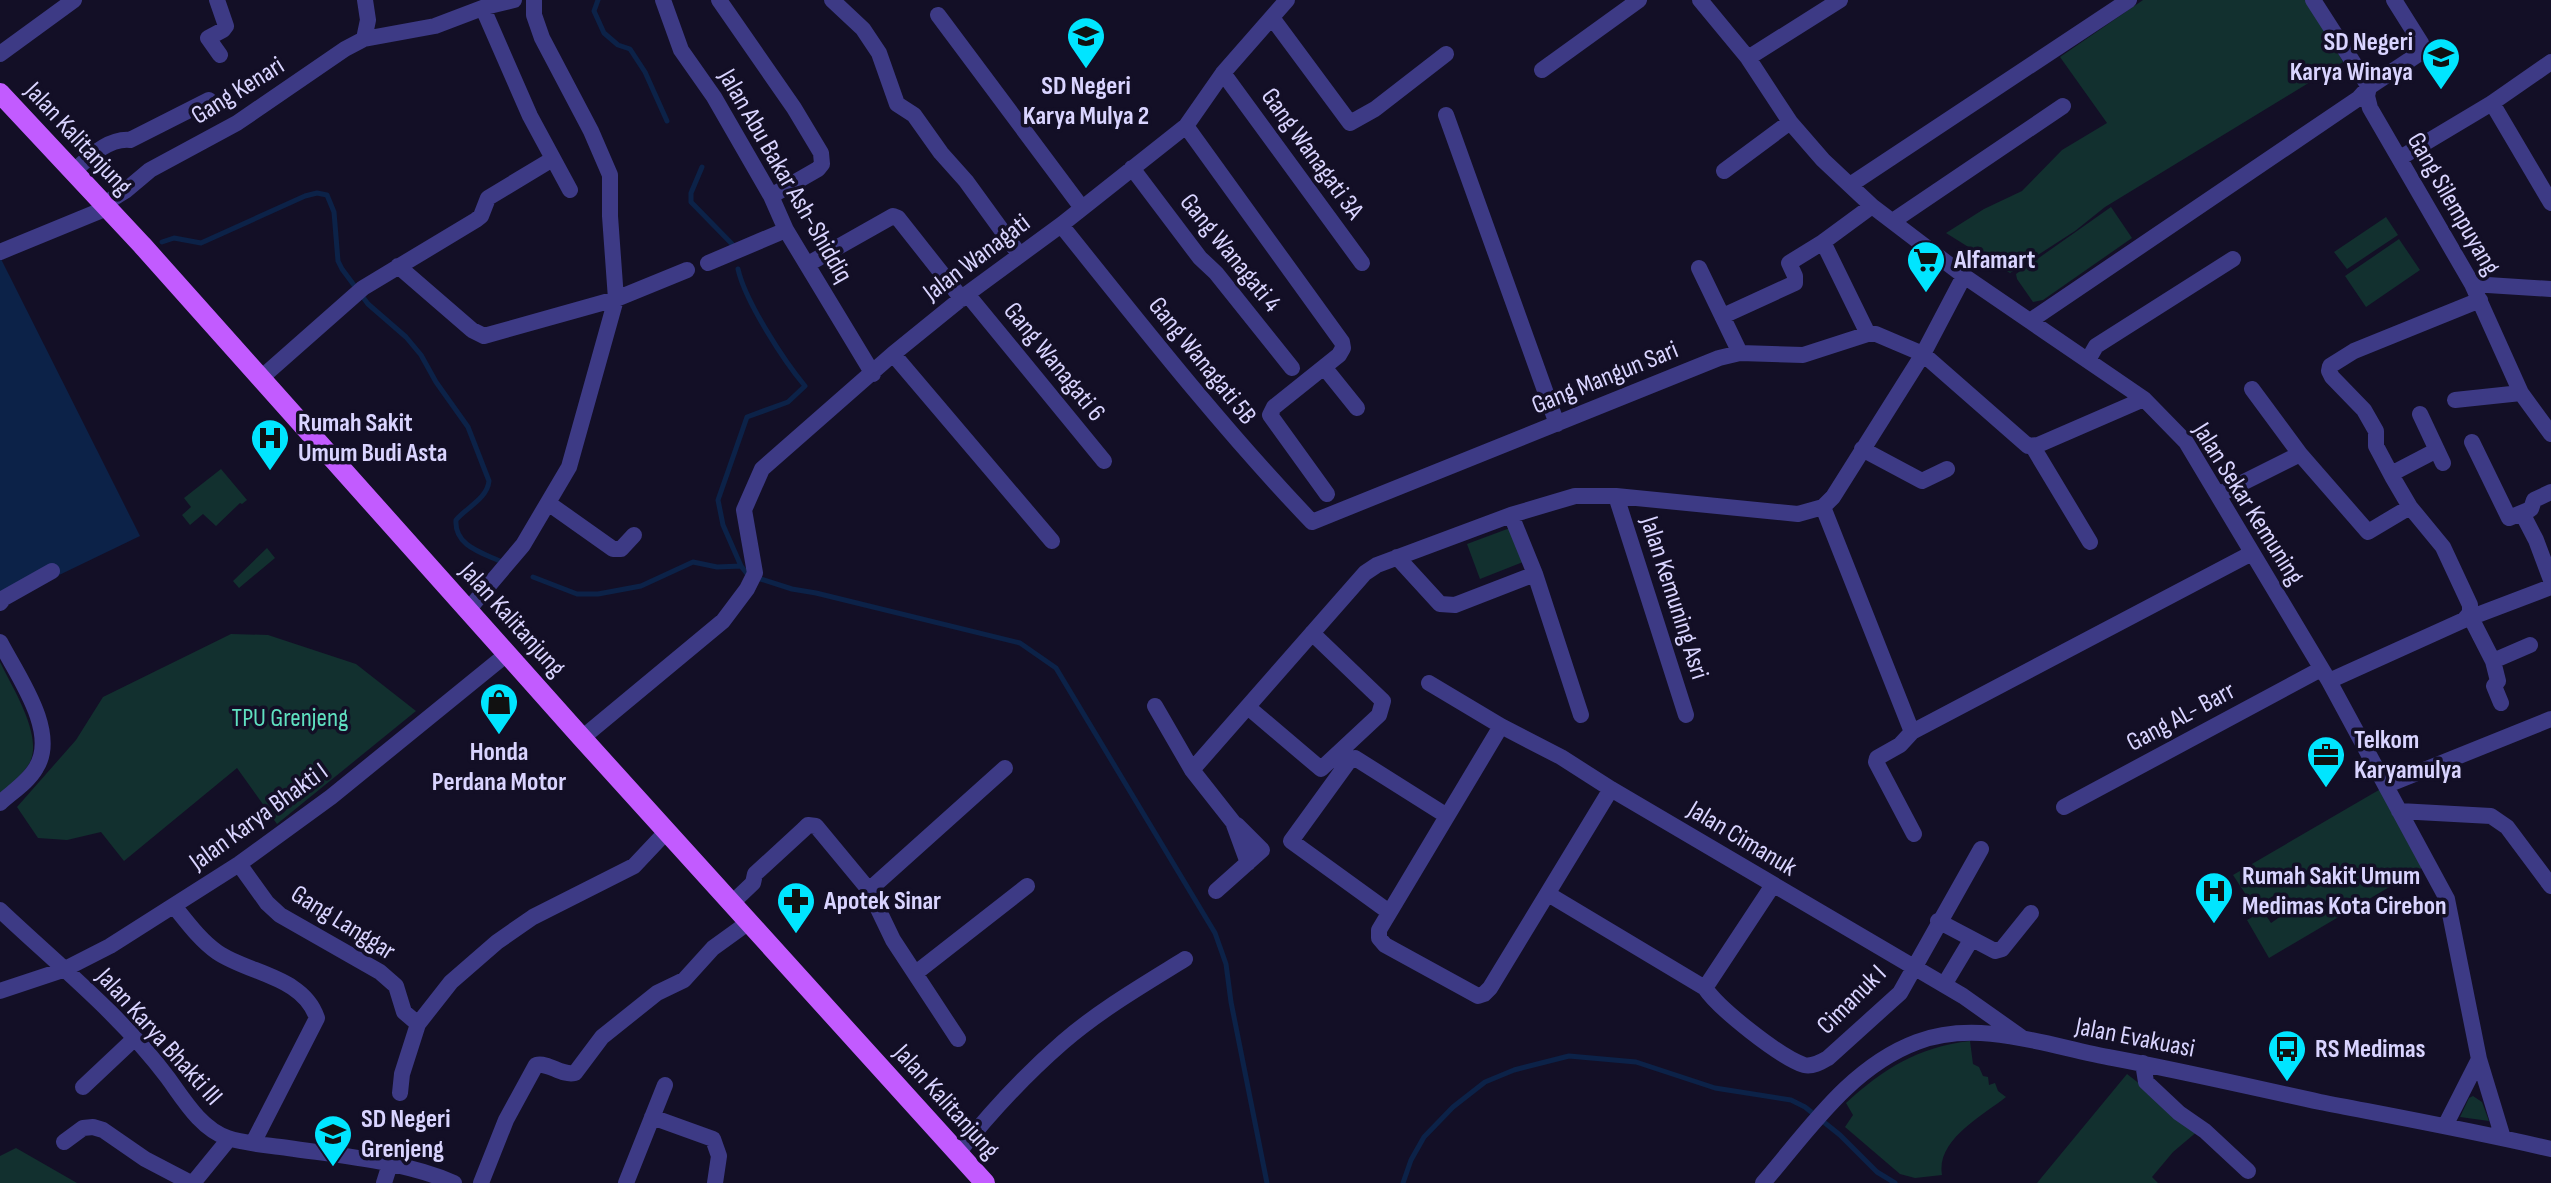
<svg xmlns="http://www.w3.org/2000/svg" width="2551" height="1183" font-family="'Sofia Sans Condensed',sans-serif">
<rect width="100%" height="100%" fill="#130f26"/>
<path fill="#12302f" d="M2143 0H2307L2343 62 2105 207 2075 231 2010 273 1946 233 1984 209 2022 191 2062 150 2107 123 2060 57Z
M2111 207 2132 238 2043 300 2033 302 2017 279 2016 274Z
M2386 217 2398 235 2347 269 2334 252Z
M2399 239 2420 270 2366 307 2345 276Z
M221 469 247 500 242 504 240 503 216 526 203 514 190 525 182 515 191 507 184 498Z
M1510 528 1523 562 1480 579 1467 544Z
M267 548 275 558 239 588 233 581Z
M231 634 268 635 356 664 416 711 277 824 237 768 124 861 101 832 67 840 38 838 17 807 76 740 103 697Z
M0 662C12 687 43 735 30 762 24 774 9 785 0 795Z
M2384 787 2425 866 2269 958 2247 920 2263 911 2271 923 2287 912 2275 895 2254 907 2233 875Z
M1970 1041 1973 1064 1979 1067 1983 1076 1988 1077 1989 1085 1995 1083 1998 1091 2006 1097C1982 1116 1936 1140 1942 1175L1915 1178 1900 1174 1845 1127 1853 1115 1846 1103C1883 1069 1918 1047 1970 1041Z
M2127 1074 2199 1130 2173 1152 2152 1177 2158 1183H2037Z
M2473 1096 2482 1102 2489 1121 2460 1117 2469 1098Z
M16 1148 77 1183H0V1156Z"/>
<path fill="#0c2248" d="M0 257 140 536 55 577 0 594Z"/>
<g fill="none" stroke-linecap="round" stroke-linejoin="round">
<path stroke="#0c2248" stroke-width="5" d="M598 0 594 11 604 33 618 45 630 49 645 72 667 121
M702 167 691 193V202L734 246
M162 242 174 238 201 243 305 196 317 193 327 195 334 212 338 261 342 269 368 304 406 337 421 355 436 382 468 427 489 481C487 499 467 507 456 520 454 546 483 553 502 562
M738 269C745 301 784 361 805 386L788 402 747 417 718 500 723 525 741 566 748 575 792 589 816 593 1020 643 1056 668 1215 933 1226 964 1231 1002 1267 1183
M533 577 577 594H598L641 586 693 562 717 567 741 566
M1403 1183 1411 1160 1424 1137 1453 1107 1485 1082 1514 1070 1569 1056 1636 1062 1715 1088 1791 1100 1805 1107 1840 1135 1877 1172 1895 1183"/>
<path stroke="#3d3a85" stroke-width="16" d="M217 0 226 26 223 30 208 38 220 55
M514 0 485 7V13L530 116 570 190
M663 0 681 50 714 97 771 196 786 230 873 374
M719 0 794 108 821 153 822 164 818 169 771 196
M832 0 863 29 879 53 897 104 914 115 941 153 966 181 1019 254
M1700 0 1748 58 1790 122 1823 160 1872 206 1964 276 2144 399 2186 442 2329 681 2447 899 2479 1059 2503 1138
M2313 0 2369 87 2367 96 2370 108 2472 284 2521 393 2551 434
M938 15 1082 208
M1273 19 1350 123 1375 109 1446 54
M364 39 435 26 485 7
M0 54 74 0
M1748 58 1840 0
M1542 70 1639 0
M1223 73 1362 263
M2492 103 2551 203
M1446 115 1557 424
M1186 126 1342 342 1343 348 1339 355 1274 407 1270 415 1327 494
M2400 158 2492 103 2551 62
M1132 168 1200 258 1216 273 1292 368
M1724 171 1790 122
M74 172C87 158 109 138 130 140L209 100
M1850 185 2129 0
M104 204 125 191 150 170 237 123 345 49 364 39 368 20 365 0
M1893 221 2063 106
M1061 225C1142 326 1222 428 1312 522L1719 358 1740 353 1803 355 1868 334H1876L1923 354 2028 446 2038 445 2144 399
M0 252 107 208
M708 263 786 230
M808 264 893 216 898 218 962 299
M398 266 472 330 484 336 616 299 687 270
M1699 268 1740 353
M2472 284 2551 289
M967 294 1104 461
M1723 316 1795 283V276L1789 263 1823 242
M2030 321 2359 98 2369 87 2423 51 2421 43 2394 0
M1868 334 1823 242 1872 206
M893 354 1052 541
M2088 360 2096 346 2233 259
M1324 367 1357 408
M261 378 363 288 476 220 481 216 488 198 551 160
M2455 400 2521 393
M2420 414 2443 463
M2472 442 2509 518 2531 509 2534 500 2551 492
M2033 447 2090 542
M1862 449 1922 481 1947 469
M2300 454 2368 532 2410 507
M2391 474 2437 450
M2218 495 2300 454 2252 389
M1616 496 1686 715
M548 503 613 549H621L634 535
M1823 507 1912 732 1900 745 1877 758 1876 762 1914 834
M2522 513 2536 540 2551 580
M1511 515 1535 574 1581 715
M1397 557 1440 604 1455 605 1535 574
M0 603 4 598 52 571
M468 610 523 545 569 467 616 299 610 216V175L591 131 542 38 534 15V0
M2471 618 2493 661 2498 681 2494 686 2501 703
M2464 620 2551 587
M0 642C17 675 59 732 36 768 28 782 12 792 0 803
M2493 661 2530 645
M2329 681 2464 620 2470 613V605L2443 547 2410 507 2393 478 2376 446V431L2364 410 2332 377 2329 371 2330 366 2354 351 2480 300
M1429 683 1501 726 1561 757 1611 789 1963 996 2021 1037
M1155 706 1192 770 1233 822 1248 863
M1249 708 1321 769 1379 715 1383 701 1312 633
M1501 726 1379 930V938L1385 945 1478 996 1484 994 1490 988 1611 789
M1912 732 2252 553
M582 738 723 621 747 589 755 573 744 510 762 469 893 354 967 294 1061 225 1186 126 1223 73 1287 0
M1192 770 1365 573 1377 565 1511 515 1575 496H1616L1798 514 1823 507 1833 497 1923 354 1964 276
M2387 785 2551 719
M2064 807 2321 669
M2399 811 2491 816 2507 827 2551 886
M239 864 267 903 280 915 380 972 396 986 404 1012 418 1024
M869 890 1005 768
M1216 891 1262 850 1237 825
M1548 894 1705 988 1773 885
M732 903 753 883 755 874 804 829 808 825 816 826 869 890 893 940 958 1039
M174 906C187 922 200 940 217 952 249 974 303 976 317 1018L253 1143
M0 910C57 964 121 1015 168 1078 184 1100 201 1129 228 1138 246 1144 268 1145 288 1148 343 1156 403 1161 454 1183
M1389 912 1291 841 1349 761 1355 758 1447 816
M1938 921 1995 951 2002 949 2031 913
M917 972 1027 886
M1944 985 1971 940
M1705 988C1719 1009 1780 1057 1804 1065 1813 1067 1821 1062 1828 1058L1900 993 1981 849
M0 991 63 970 110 946 239 864 331 797 507 654
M2143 1063 2146 1082 2179 1113 2205 1131 2248 1171
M83 1087 134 1039
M400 1093 402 1074 418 1024 451 982 497 942 533 917 634 866 667 831
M652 1117 713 1139 719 1156 715 1183
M2445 1126 2479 1059
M64 1142 83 1128 93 1127 103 1130 145 1159 191 1183
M958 1153C989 1114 1025 1075 1063 1042 1100 1010 1143 985 1185 959
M193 1183 229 1139
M384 1183 390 1164
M481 1183 506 1120 536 1065C549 1062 561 1076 575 1073L602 1037 657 993 684 980 713 948 749 922
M626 1183 665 1085
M1763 1183C1808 1131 1850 1067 1917 1042 1980 1018 2050 1047 2113 1058 2182 1071 2251 1087 2320 1102 2397 1117 2474 1131 2551 1149"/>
<path stroke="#c25bff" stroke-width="20" d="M0 93 142 245 582 738 985 1183"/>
</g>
<defs>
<symbol id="school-pin" viewBox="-11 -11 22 30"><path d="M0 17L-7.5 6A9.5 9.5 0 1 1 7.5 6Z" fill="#00e5ff" stroke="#130f26"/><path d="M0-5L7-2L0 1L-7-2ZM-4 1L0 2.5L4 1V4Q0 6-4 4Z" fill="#111"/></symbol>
<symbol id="supermarket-pin" viewBox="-11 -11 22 30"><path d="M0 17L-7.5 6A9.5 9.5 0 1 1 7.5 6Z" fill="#00e5ff" stroke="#130f26"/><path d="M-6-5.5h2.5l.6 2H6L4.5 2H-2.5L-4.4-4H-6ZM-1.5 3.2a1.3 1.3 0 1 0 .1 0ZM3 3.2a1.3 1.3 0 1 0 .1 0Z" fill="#111"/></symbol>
<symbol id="hospital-pin" viewBox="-11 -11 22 30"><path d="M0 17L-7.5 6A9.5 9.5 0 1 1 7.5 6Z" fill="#00e5ff" stroke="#130f26"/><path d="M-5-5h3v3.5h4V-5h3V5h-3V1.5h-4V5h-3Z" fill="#111"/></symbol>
<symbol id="shop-pin" viewBox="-11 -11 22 30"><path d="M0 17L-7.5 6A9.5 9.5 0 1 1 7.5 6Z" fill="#00e5ff" stroke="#130f26"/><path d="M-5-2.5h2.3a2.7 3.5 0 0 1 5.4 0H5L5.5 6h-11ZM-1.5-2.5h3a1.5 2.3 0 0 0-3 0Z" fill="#111"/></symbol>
<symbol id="office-pin" viewBox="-11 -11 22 30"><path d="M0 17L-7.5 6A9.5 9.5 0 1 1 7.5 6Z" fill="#00e5ff" stroke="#130f26"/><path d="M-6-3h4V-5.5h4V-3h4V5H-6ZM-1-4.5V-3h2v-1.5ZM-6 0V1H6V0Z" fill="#111"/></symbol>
<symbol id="pharmacy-pin" viewBox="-11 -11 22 30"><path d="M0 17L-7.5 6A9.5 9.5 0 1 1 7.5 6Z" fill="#00e5ff" stroke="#130f26"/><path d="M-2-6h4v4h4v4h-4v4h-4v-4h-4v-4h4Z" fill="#111"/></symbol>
<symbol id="bus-pin" viewBox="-11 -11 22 30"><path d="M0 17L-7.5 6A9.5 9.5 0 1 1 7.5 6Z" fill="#00e5ff" stroke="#130f26"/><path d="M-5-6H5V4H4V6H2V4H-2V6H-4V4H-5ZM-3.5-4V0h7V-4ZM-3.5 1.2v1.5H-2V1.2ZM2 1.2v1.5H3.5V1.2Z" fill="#111"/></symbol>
</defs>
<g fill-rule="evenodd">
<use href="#school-pin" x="1064" y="14" width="44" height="60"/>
<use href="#school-pin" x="2419" y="35" width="44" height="60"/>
<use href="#supermarket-pin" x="1904" y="238" width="44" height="60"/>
<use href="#hospital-pin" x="248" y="416" width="44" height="60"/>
<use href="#shop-pin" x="477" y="680" width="44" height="60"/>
<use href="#office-pin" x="2304" y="733" width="44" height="60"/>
<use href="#hospital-pin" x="2192" y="869" width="44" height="60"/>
<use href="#pharmacy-pin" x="774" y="879" width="44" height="60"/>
<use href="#bus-pin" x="2265" y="1027" width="44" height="60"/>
<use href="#school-pin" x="311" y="1112" width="44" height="60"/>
</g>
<g text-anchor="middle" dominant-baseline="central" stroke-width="7" stroke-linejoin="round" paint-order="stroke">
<g font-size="26" font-weight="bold" fill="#d9d4ff" stroke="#130f26" text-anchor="start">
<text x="2413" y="42" text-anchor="end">SD Negeri<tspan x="2413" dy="30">Karya Winaya</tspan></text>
<text x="1086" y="86" text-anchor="middle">SD Negeri<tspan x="1086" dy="30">Karya Mulya 2</tspan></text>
<text x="1954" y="260">Alfamart</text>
<text x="298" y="423">Rumah Sakit<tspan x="298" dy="30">Umum Budi Asta</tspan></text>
<text x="2354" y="740">Telkom<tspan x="2354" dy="30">Karyamulya</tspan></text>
<text x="499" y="752" text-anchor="middle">Honda<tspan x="499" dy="30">Perdana Motor</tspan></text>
<text x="2242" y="876">Rumah Sakit Umum<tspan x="2242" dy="30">Medimas Kota Cirebon</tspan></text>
<text x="824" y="901">Apotek Sinar</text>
<text x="2315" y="1049">RS Medimas</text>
<text x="361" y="1119">SD Negeri<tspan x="361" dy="30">Grenjeng</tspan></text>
</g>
<g font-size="26" fill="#d9d4ff" stroke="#130f26">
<text transform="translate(238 91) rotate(-32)">Gang Kenari</text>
<text transform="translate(78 139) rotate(47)">Jalan Kalitanjung</text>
<text transform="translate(1312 154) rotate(54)">Gang Wanagati 3A</text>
<text transform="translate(785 176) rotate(60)">Jalan Abu Bakar Ash-Shiddiq</text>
<text transform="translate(2453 204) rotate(60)">Gang Silempuyang</text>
<text transform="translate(1230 253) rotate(51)">Gang Wanagati 4</text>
<text transform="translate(977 258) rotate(-37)">Jalan Wanagati</text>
<text transform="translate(1202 361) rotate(51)">Gang Wanagati 5B</text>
<text transform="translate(1054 362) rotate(51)">Gang Wanagati 6</text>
<text transform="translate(1605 378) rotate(-22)">Gang Mangun Sari</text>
<text transform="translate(2248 504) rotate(58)">Jalan Sekar Kemuning</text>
<text transform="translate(1674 598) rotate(72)">Jalan Kemuning Asri</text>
<text transform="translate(512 620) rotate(48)">Jalan Kalitanjung</text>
<text transform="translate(2181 717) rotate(-28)">Gang AL- Barr</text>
<text transform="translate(259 817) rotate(-36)">Jalan Karya Bhakti I</text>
<text transform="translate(1742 839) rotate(31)">Jalan Cimanuk</text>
<text transform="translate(343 923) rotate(32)">Gang Langgar</text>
<text transform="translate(1852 1000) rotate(-45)">Cimanuk I</text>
<text transform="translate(159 1037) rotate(48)">Jalan Karya Bhakti III</text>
<text transform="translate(2135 1038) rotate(11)">Jalan Evakuasi</text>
<text transform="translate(946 1102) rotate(48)">Jalan Kalitanjung</text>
</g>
<g font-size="26" fill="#5fe0c0" stroke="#130f26">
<text x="290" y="718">TPU Grenjeng</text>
</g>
</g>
</svg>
